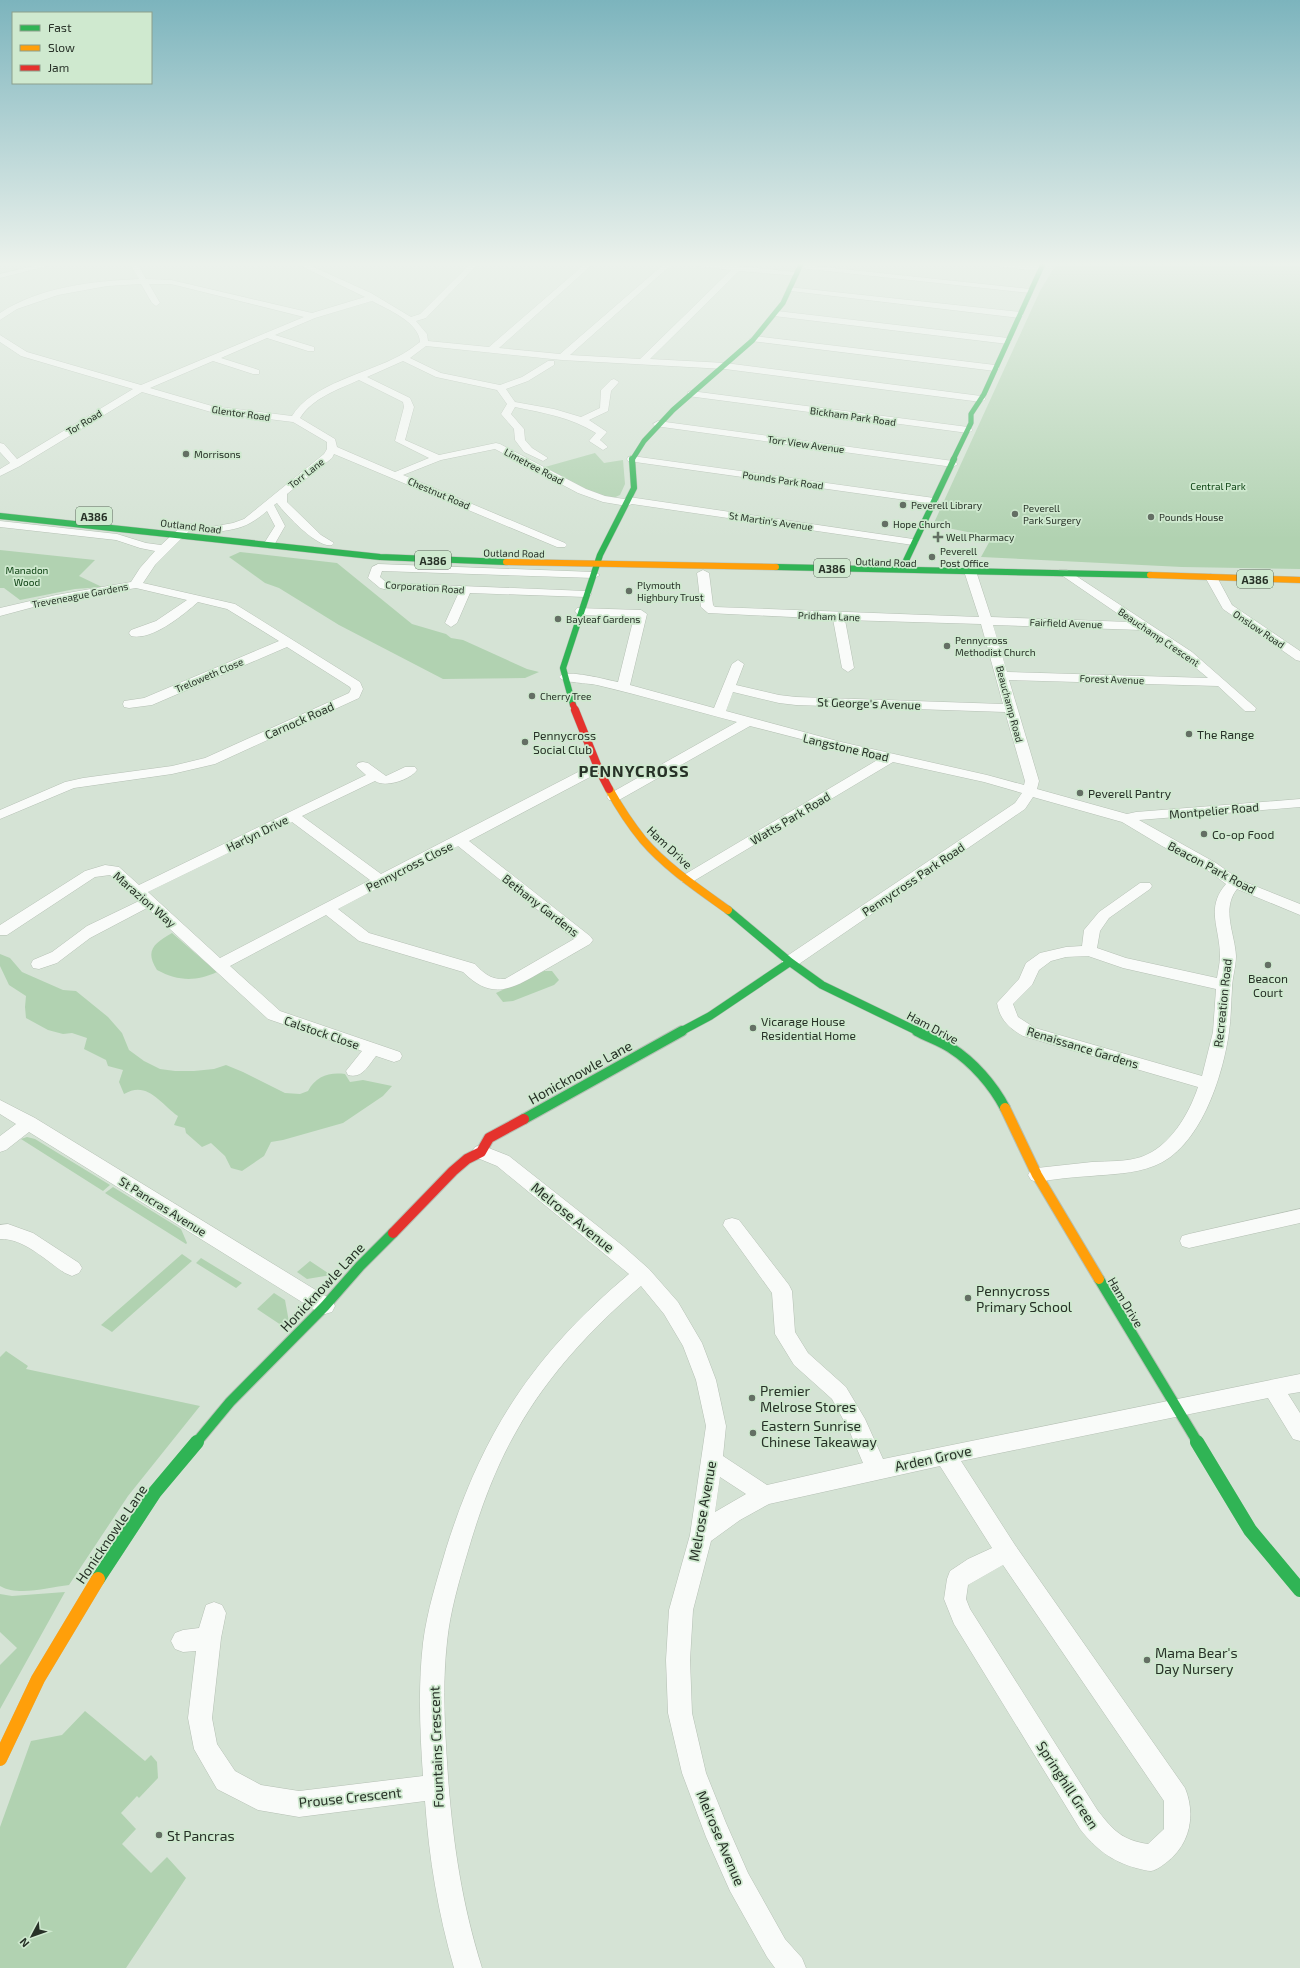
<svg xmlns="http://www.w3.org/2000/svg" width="1300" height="1968" font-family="'Exo 2',sans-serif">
<rect width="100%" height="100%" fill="#d5e3d5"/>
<path fill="#b1d2b1" d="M1056 264H1286L1300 265V569L1182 567 981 557 992 537 933 525 1040 291Z
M595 453 604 463 623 460 625 484 620 495C617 496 614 498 611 498 593 496 561 477 545 467Z
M0 550 95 560 79 576 102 587 75 589 20 600 4 588H0Z
M240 552 337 563 412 624 446 634 451 638 463 640 527 669 539 672 525 678 443 679 339 625 279 588 265 583 229 557Z
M172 933 217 972C195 982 178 981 157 970 144 950 155 943 172 933Z
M0 954 10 958 22 972 63 990 76 991 108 1017 122 1033 129 1050 144 1061 160 1069 175 1071H194L214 1069 226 1065 243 1072 285 1093 300 1094 308 1091C316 1076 329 1072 345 1074L350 1082 363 1080 392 1086 383 1096 343 1123 283 1140 271 1142 264 1156 242 1171 231 1168 225 1156 211 1143 202 1147 186 1133 185 1128 174 1125 178 1116C160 1103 147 1080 124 1094L119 1082 123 1070 108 1066 106 1060 84 1049 87 1038 72 1033 63 1034 48 1030 26 1018 25 1007 26 996 9 985 0 966Z
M544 971H552L559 980 554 985 513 1001 503 1002 496 993Z
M27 1137 35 1139 110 1185 103 1191 21 1139Z
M113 1187 181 1229 187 1243 186 1244 105 1193Z
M182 1254 192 1261 112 1332 101 1325Z
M201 1258 242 1283 236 1288 196 1263Z
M310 1261 331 1275 307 1279 297 1272Z
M274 1293 285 1300 289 1322 284 1327 257 1309Z
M6 1351 28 1366 26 1369 200 1406 128 1496 69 1585C49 1587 19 1597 0 1586V1357Z
M65 1592 0 1709V1665L17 1648 0 1632V1594L12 1596Z
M85 1711 145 1761 151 1755 157 1762 158 1778 139 1798 137 1796 121 1813 136 1829 122 1844 151 1873 167 1857 186 1878 126 1968H0V1827L31 1741 62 1735Z"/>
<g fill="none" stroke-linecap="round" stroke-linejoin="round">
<defs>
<path id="street" d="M42 264H55L0 278V274Z
M130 264H138L146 279 171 280 312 313 365 297 297 264H307L371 293 411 317 420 314 470 264H478L426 318 416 321 427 334 428 341 489 347 585 264H593L499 348 560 354 664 264H672L570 355 640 359 731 270 698 266 694 264H718L795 272H798V276L739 271 650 359 725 363 981 396 986 399 981 402 725 369 562 360 426 346 410 358 441 373 500 385 522 377 548 361H554V365L528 381 506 389 515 402 554 409 581 417 600 408 601 390 611 380 614 379 619 382 611 391 608 411 589 420 607 432 600 440 608 447 603 450 589 441 596 433C570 417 544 413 515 407L511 414 524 429 525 440 532 448 548 458 543 461 524 452 515 440 514 429 501 414 507 404 497 390 436 377 403 361 367 377 410 398 414 407 405 440 439 455 496 443 500 444 586 489 605 496 624 499 629 497 913 539 919 542 913 545 632 504 627 506 603 502 578 493 495 449 441 460 403 475 565 543 567 545 565 547H557L334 454 332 458 287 494V502L321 535 334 543 332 545C318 549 285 514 277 503L274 505 285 526 273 547 269 548 263 545 275 526 267 511C248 527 239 529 215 532L210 529 211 527 233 523 244 519 324 454 327 449V442L293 422 211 412 142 392 20 466 0 476V469L10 463 0 452V443L4 444 17 459 133 389 21 356 0 342V335L27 352 141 385 304 317 171 284H149L160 303 156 306 152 303 141 284 107 286 58 295 17 309 0 320V313C39 287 93 281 139 279ZM372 301C387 309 419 322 420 342 413 347 407 352 399 356 368 373 311 384 292 416L212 406 150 388 213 361 253 374H259V370L221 358 267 338 308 351H314V347L275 335 315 318ZM359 380 403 402 404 407 395 441 429 458 395 472 337 447 335 439 300 418C312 398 339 389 359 380Z
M796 264 1030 289 1034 291 1030 293 799 268H796Z
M990 264C1001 263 1036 262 1044 269L1040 271 994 266Z
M788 287 1020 312 1024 315 1020 318 791 291 787 289Z
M777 311 1008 338 1012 341 1008 344 774 316 773 314Z
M754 336 995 365 1000 368 995 371 751 341 750 339Z
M691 391 968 427 973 430 968 433 688 396V392Z
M658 421 953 461 958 464 953 467 655 426 653 424Z
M632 456 934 498 939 501 934 504 628 461 627 459 628 457Z
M0 521 117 534 146 543 161 545 184 524H192L193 526 192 528 155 565 143 583 235 604 360 682 363 689 359 698 215 764 172 774 74 788 0 819V810L65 782 83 778 172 766 205 758 349 693 351 689 350 687 287 647 152 705 129 708 124 707 123 704 124 701 144 698 279 641 227 609 198 602C183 615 152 641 131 636L129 633 131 630 156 621 187 600 136 588 56 601 0 616V608L56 595 131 582 140 568 155 551 140 548 116 540 0 527Z
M378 564 594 572 600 575 594 578 382 571 380 577 387 583 586 591 592 594 586 597 470 593 457 623 451 627 445 623 459 592 384 589 380 588 368 578 372 567Z
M970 568 976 571 991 617 1130 622 1057 572 1059 570H1067L1192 652 1256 708 1255 711H1245L1218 686 1009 680 1039 781 1037 789 1127 814 1136 812 1300 799V807L1139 820 1216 863 1240 880 1300 904V915L1237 889C1221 909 1235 934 1236 956 1236 967 1232 978 1232 989 1231 1004 1231 1018 1229 1032 1223 1076 1200 1149 1154 1166 1133 1174 1113 1174 1091 1176 1073 1177 1055 1179 1037 1182L1031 1180 1028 1175 1031 1170 1037 1168C1055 1166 1074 1164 1092 1162 1108 1161 1126 1162 1141 1157 1170 1147 1189 1114 1198 1087L1023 1036C1009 1028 1000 1020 997 1003L1019 979 1026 963 1040 953 1066 947 1082 946 1084 930 1099 912 1140 883H1150L1152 886 1150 889 1109 918 1100 931 1097 948 1126 958 1217 978C1218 971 1220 963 1220 956 1220 928 1205 908 1226 884L1206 869 1162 846 1122 822 1033 797 1025 809 796 966 790 967 784 966 782 962 784 958 1015 803 1022 793 984 782 893 762 692 882H682L680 879 682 876 879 759 750 726 619 800H609L607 797 609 794 737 722C691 710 644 696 597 685 589 683 563 683 559 677 565 668 607 680 618 682L634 617 581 615 577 614 575 611 577 608 641 610 647 614 630 685 714 708 732 664 738 660 744 664 736 685 779 695 796 697 1003 704 981 624 845 620 854 668 848 672 842 668 833 619 708 613 701 607 697 573 703 570 709 573 713 605 715 607 979 617 964 571ZM993 625 1142 630 1184 658 1208 678 1007 672ZM733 692 779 703 796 705 1005 712 1025 781 1024 785 987 775 841 742 726 711ZM1088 956 1123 968 1216 989 1213 1032 1202 1076 1035 1028 1018 1017 1013 1004 1032 985 1039 970 1051 961 1066 957Z
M1211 574 1217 577 1232 605 1300 651V661L1296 660 1223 609 1205 577Z
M363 762 368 763 386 776 405 767H415L417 770C410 780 385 788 375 781L302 816 381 874 580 771 599 766 604 767 606 770 604 773 590 777 469 841 590 936 593 940 590 944C574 953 559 962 543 971 512 989 492 1001 463 972L359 941 326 915 230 966 280 1011 400 1052 402 1056 400 1060 394 1062 376 1056C368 1066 362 1079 348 1075L346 1071 362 1051 268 1019 147 908 90 938 57 963 39 969 33 968 31 964 33 960 52 952 87 926 139 901 110 875 95 877 7 935H0V925L85 871 105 865 119 867 139 885 366 775 356 766 358 763ZM292 822 370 880 220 958 148 892ZM458 846 574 939 505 979C492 980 484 974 475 964L369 933 338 909Z
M0 1100 35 1118 332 1300 335 1306 332 1312 325 1314 318 1312 29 1132 6 1150 0 1152V1136L16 1124 0 1114Z
M481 1145 509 1156 623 1246 649 1269 678 1302 702 1343 716 1380 726 1426 723 1456 767 1485 863 1463 849 1430 832 1399 794 1365 775 1334 772 1293 723 1225 725 1220 732 1218 739 1220 789 1285 792 1291 795 1332 808 1353 846 1387 865 1419 883 1459 1300 1374V1392L1288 1394 1300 1413V1441L1293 1439 1268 1398 961 1461 1015 1545 1185 1788C1196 1815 1190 1844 1167 1862 1163 1865 1157 1870 1151 1871 1147 1871 1141 1869 1136 1868 1111 1861 1096 1849 1080 1829L954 1624 944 1599 947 1579 950 1571 968 1559 992 1548 940 1466 769 1504 740 1520 711 1541 693 1610 690 1660 692 1713 706 1773 726 1823 748 1873 785 1939 802 1958 806 1968H775L767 1957 730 1891 706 1837 682 1773 668 1713 666 1660 669 1610 690 1535 706 1426 696 1380 683 1346 664 1314 641 1286C593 1327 548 1375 517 1430 495 1468 480 1510 468 1551 459 1581 450 1612 447 1642 442 1687 445 1732 448 1777 453 1844 462 1904 482 1968H454C438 1913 429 1858 425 1801L299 1817 258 1810 217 1789 194 1749 188 1718 196 1651 183 1652 175 1649 171 1641 175 1633 183 1630 199 1628 206 1605 214 1602 222 1605 226 1613 221 1638 212 1718 217 1744 235 1771 261 1785 299 1791 423 1776C420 1732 418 1687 423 1643 427 1611 437 1580 446 1549 483 1431 534 1354 629 1274L497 1166 475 1157 472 1152 475 1147ZM720 1477 746 1494 715 1512ZM1003 1565 1164 1801V1829L1148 1844C1122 1840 1114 1831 1098 1811L970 1609 966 1599 968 1585Z
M1300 1209V1223L1189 1248 1182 1246 1180 1241 1182 1236 1189 1234Z
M8 1224 33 1233 79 1263 82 1268 79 1273 72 1276 65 1273C46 1261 24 1238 0 1239V1225Z"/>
<path id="fast-far4" d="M632 460 644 441 673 410 753 340 783 303 801 264
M953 460 971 423V414L984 394 1043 264"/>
<path id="fast-far3" d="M0 516 380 557 506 562
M776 567 1150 575
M902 569 954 459
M573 705 563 668 600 555 634 488 632 459"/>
<path id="fast-far2" d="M728 910 790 962 822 985 919 1032
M680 1032 710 1016 790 962"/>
<path id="fast-far1" d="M917 1031C928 1037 941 1041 951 1048 973 1062 993 1085 1005 1108
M524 1119 682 1031
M1099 1279 1198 1443
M196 1443 230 1402 325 1306 360 1266 393 1233"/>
<path id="fast" d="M1197 1442 1250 1530 1300 1590
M98 1579 155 1492 197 1442"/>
<path id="slow-far3" d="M506 562 776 567
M1150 575 1300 580"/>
<path id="slow-far2" d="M609 789C619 807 630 824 643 840 667 868 699 889 728 910"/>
<path id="slow-far1" d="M1005 1108 1037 1175 1099 1279"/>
<path id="slow" d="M0 1759 38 1679 98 1579"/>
<path id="jam-far2" d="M573 705 576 711"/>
<path id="jam-far1" d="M575 710 599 770 609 789"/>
<path id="jam" d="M393 1233 453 1171 467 1159 481 1152 489 1138 524 1119"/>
</defs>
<use href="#street" stroke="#b5c0b4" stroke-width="1"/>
<use href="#fast-far4" stroke="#b5c0b4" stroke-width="5.5"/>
<use href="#fast-far3" stroke="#b5c0b4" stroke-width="7"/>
<use href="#fast-far2" stroke="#b5c0b4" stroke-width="9"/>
<use href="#fast-far1" stroke="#b5c0b4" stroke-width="12"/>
<use href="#fast" stroke="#b5c0b4" stroke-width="14"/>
<use href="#slow-far3" stroke="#b5c0b4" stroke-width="7"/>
<use href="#slow-far2" stroke="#b5c0b4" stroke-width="9"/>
<use href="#slow-far1" stroke="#b5c0b4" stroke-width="12"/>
<use href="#slow" stroke="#b5c0b4" stroke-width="14"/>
<use href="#jam-far2" stroke="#b5c0b4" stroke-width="7"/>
<use href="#jam-far1" stroke="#b5c0b4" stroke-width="9"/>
<use href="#jam" stroke="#b5c0b4" stroke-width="12"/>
<use href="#street" fill="#f9fbf9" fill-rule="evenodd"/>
<use href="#fast-far4" stroke="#30b455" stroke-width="5"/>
<use href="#fast-far3" stroke="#30b455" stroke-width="6"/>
<use href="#fast-far2" stroke="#30b455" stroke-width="8"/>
<use href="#fast-far1" stroke="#30b455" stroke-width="10"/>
<use href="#fast" stroke="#30b455" stroke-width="14"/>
<use href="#slow-far3" stroke="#ff9f0a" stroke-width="6"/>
<use href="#slow-far2" stroke="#ff9f0a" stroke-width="8"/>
<use href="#slow-far1" stroke="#ff9f0a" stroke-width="10"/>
<use href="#slow" stroke="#ff9f0a" stroke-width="14"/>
<use href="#jam-far2" stroke="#e5322d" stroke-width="6"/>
<use href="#jam-far1" stroke="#e5322d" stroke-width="8"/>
<use href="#jam" stroke="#e5322d" stroke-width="10"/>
</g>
<linearGradient id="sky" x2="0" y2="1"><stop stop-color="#7cb4bd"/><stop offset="0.49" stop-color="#ecf2ec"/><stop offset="1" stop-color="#ecf2ec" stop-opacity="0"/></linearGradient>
<rect width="1300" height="539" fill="url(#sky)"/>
<g fill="#646f64" stroke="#cfe9cf" stroke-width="1.5">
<circle cx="186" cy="454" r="4"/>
<circle cx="903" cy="505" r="4"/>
<circle cx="1015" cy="514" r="4"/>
<circle cx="1151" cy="517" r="4"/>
<circle cx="885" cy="524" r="4"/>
<path d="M936 531h4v4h4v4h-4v4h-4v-4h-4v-4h4z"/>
<circle cx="932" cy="557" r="4"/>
<circle cx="629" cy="591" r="4"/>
<circle cx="558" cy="619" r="4"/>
<circle cx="947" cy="646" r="4"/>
<circle cx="532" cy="696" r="4"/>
<circle cx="1189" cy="734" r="4"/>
<circle cx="525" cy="742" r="4"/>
<circle cx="1080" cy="793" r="4"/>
<circle cx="1204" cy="834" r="4"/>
<circle cx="1268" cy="965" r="4"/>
<circle cx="753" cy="1028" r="4"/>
<circle cx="968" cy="1298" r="4"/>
<circle cx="752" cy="1398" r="4"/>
<circle cx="753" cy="1433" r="4"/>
<circle cx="1147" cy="1660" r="4"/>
<circle cx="159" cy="1835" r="4"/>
</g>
<g text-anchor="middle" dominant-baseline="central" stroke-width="3.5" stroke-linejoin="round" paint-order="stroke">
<g font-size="10" fill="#273127" stroke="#cfe9cf">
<text transform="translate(241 413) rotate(8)">Glentor Road</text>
<text transform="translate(853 416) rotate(8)">Bickham Park Road</text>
<text transform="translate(84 422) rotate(-31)">Tor Road</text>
<text transform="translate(806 444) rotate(8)">Torr View Avenue</text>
<text transform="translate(534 466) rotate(28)">Limetree Road</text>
<text transform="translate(306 473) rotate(-38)">Torr Lane</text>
<text transform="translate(783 480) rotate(8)">Pounds Park Road</text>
<text transform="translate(439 493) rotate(23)">Chestnut Road</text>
<text transform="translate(771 521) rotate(8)">St Martin's Avenue</text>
<text transform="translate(191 526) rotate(7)">Outland Road</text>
<text transform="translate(514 553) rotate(1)">Outland Road</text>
<text transform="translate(886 562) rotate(2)">Outland Road</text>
<text transform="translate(425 587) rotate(4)">Corporation Road</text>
<text transform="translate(80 595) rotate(-11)">Treveneague Gardens</text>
<text transform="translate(829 616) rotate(2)">Pridham Lane</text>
<text transform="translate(1066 623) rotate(2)">Fairfield Avenue</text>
<text transform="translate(1259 629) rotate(34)">Onslow Road</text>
<text transform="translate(1159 637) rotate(34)">Beauchamp Crescent</text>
<text transform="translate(209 675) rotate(-23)">Treloweth Close</text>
<text transform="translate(1112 679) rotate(2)">Forest Avenue</text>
<text transform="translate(1010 704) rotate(75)">Beauchamp Road</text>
</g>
<g font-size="10" fill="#273127" stroke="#cfe9cf" text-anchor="start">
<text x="194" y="454">Morrisons</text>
<text x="911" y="505">Peverell Library</text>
<text x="1023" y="508">Peverell<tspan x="1023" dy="12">Park Surgery</tspan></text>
<text x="1159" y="517">Pounds House</text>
<text x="893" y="524">Hope Church</text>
<text x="946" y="537">Well Pharmacy</text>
<text x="940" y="551">Peverell<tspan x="940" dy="12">Post Office</tspan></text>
<text x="637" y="585">Plymouth<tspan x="637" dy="12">Highbury Trust</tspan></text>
<text x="566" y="619">Bayleaf Gardens</text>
<text x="955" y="640">Pennycross<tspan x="955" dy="12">Methodist Church</tspan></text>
<text x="540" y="696">Cherry Tree</text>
</g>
<g font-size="10" fill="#063c0c" stroke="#cfe9cf">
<text x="1218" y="486">Central Park</text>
<text x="27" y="570">Manadon<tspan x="27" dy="12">Wood</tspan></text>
</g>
<g fill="#cfe9cf" stroke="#596859" stroke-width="1">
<rect x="76" y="507" width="36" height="18" rx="3"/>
<rect x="415" y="551" width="36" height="18" rx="3"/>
<rect x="814" y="559" width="36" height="18" rx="3"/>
<rect x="1237" y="570" width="36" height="18" rx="3"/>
</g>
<g font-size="11" font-weight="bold" fill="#273127">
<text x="94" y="516">A386</text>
<text x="433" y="560">A386</text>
<text x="832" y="568">A386</text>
<text x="1255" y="579">A386</text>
</g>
<g font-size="12" fill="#273127" stroke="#cfe9cf">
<text transform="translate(869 703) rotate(2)">St George's Avenue</text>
<text transform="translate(299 720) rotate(-24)">Carnock Road</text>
<text transform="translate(846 747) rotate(13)">Langstone Road</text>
<text transform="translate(1214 810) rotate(-5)">Montpelier Road</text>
<text transform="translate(790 818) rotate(-31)">Watts Park Road</text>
<text transform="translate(257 833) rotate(-26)">Harlyn Drive</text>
<text transform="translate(670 847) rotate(43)">Ham Drive</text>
<text transform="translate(409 866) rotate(-27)">Pennycross Close</text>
<text transform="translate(1212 867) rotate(28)">Beacon Park Road</text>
<text transform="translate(913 879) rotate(-34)">Pennycross Park Road</text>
<text transform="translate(145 899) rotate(41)">Marazion Way</text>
<text transform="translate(541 905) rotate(38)">Bethany Gardens</text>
<text transform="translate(1222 1003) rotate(-84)">Recreation Road</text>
<text transform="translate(933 1027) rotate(28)">Ham Drive</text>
<text transform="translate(322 1032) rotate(19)">Calstock Close</text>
<text transform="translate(1083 1047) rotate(17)">Renaissance Gardens</text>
<text transform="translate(163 1206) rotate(32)">St Pancras Avenue</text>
<text transform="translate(1126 1302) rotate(59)">Ham Drive</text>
</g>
<g font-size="12" fill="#273127" stroke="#cfe9cf" text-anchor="start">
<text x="1197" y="734">The Range</text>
<text x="533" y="735">Pennycross<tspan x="533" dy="14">Social Club</tspan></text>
<text x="1088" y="793">Peverell Pantry</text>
<text x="1212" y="834">Co-op Food</text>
<text x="1268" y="978" text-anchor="middle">Beacon<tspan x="1268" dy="14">Court</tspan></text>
<text x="761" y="1021">Vicarage House<tspan x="761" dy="14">Residential Home</tspan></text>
</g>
<g font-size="14" fill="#273127" stroke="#cfe9cf">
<text transform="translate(580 1072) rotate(-29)">Honicknowle Lane</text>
<text transform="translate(573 1217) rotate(39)">Melrose Avenue</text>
<text transform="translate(322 1287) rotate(-47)">Honicknowle Lane</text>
<text transform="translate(933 1458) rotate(-12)">Arden Grove</text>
<text transform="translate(702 1511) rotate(-80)">Melrose Avenue</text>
<text transform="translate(111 1534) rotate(-56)">Honicknowle Lane</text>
<text transform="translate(436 1747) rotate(-92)">Fountains Crescent</text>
<text transform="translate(1068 1785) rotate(57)">Springhill Green</text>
<text transform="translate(350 1797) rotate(-6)">Prouse Crescent</text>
<text transform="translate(721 1838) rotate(67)">Melrose Avenue</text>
</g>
<g font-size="14" fill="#273127" stroke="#cfe9cf" text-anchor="start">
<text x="976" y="1290">Pennycross<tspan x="976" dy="16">Primary School</tspan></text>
<text x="760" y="1390">Premier<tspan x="760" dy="16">Melrose Stores</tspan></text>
<text x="761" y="1425">Eastern Sunrise<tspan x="761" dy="16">Chinese Takeaway</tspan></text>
<text x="1155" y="1652">Mama Bear's<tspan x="1155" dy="16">Day Nursery</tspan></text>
<text x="167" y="1835">St Pancras</text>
</g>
<g font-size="16" font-weight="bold" letter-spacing="1" fill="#273127" stroke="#cfe9cf">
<text x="634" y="770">PENNYCROSS</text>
</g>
</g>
<rect x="12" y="12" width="140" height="72" fill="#cfe9cf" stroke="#8c9f8c"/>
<rect x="20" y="25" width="20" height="6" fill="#30b455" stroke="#8c9f8c"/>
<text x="48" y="32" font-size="12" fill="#273127">Fast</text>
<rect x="20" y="45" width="20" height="6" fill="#ff9f0a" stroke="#8c9f8c"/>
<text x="48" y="52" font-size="12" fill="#273127">Slow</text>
<rect x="20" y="65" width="20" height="6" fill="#e5322d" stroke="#8c9f8c"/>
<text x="48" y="72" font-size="12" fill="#273127">Jam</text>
<g transform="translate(32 1936) rotate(229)" stroke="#cfe9cf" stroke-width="3" paint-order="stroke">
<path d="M0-3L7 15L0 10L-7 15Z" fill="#273127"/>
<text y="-6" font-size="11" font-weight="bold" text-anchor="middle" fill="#273127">N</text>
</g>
</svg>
